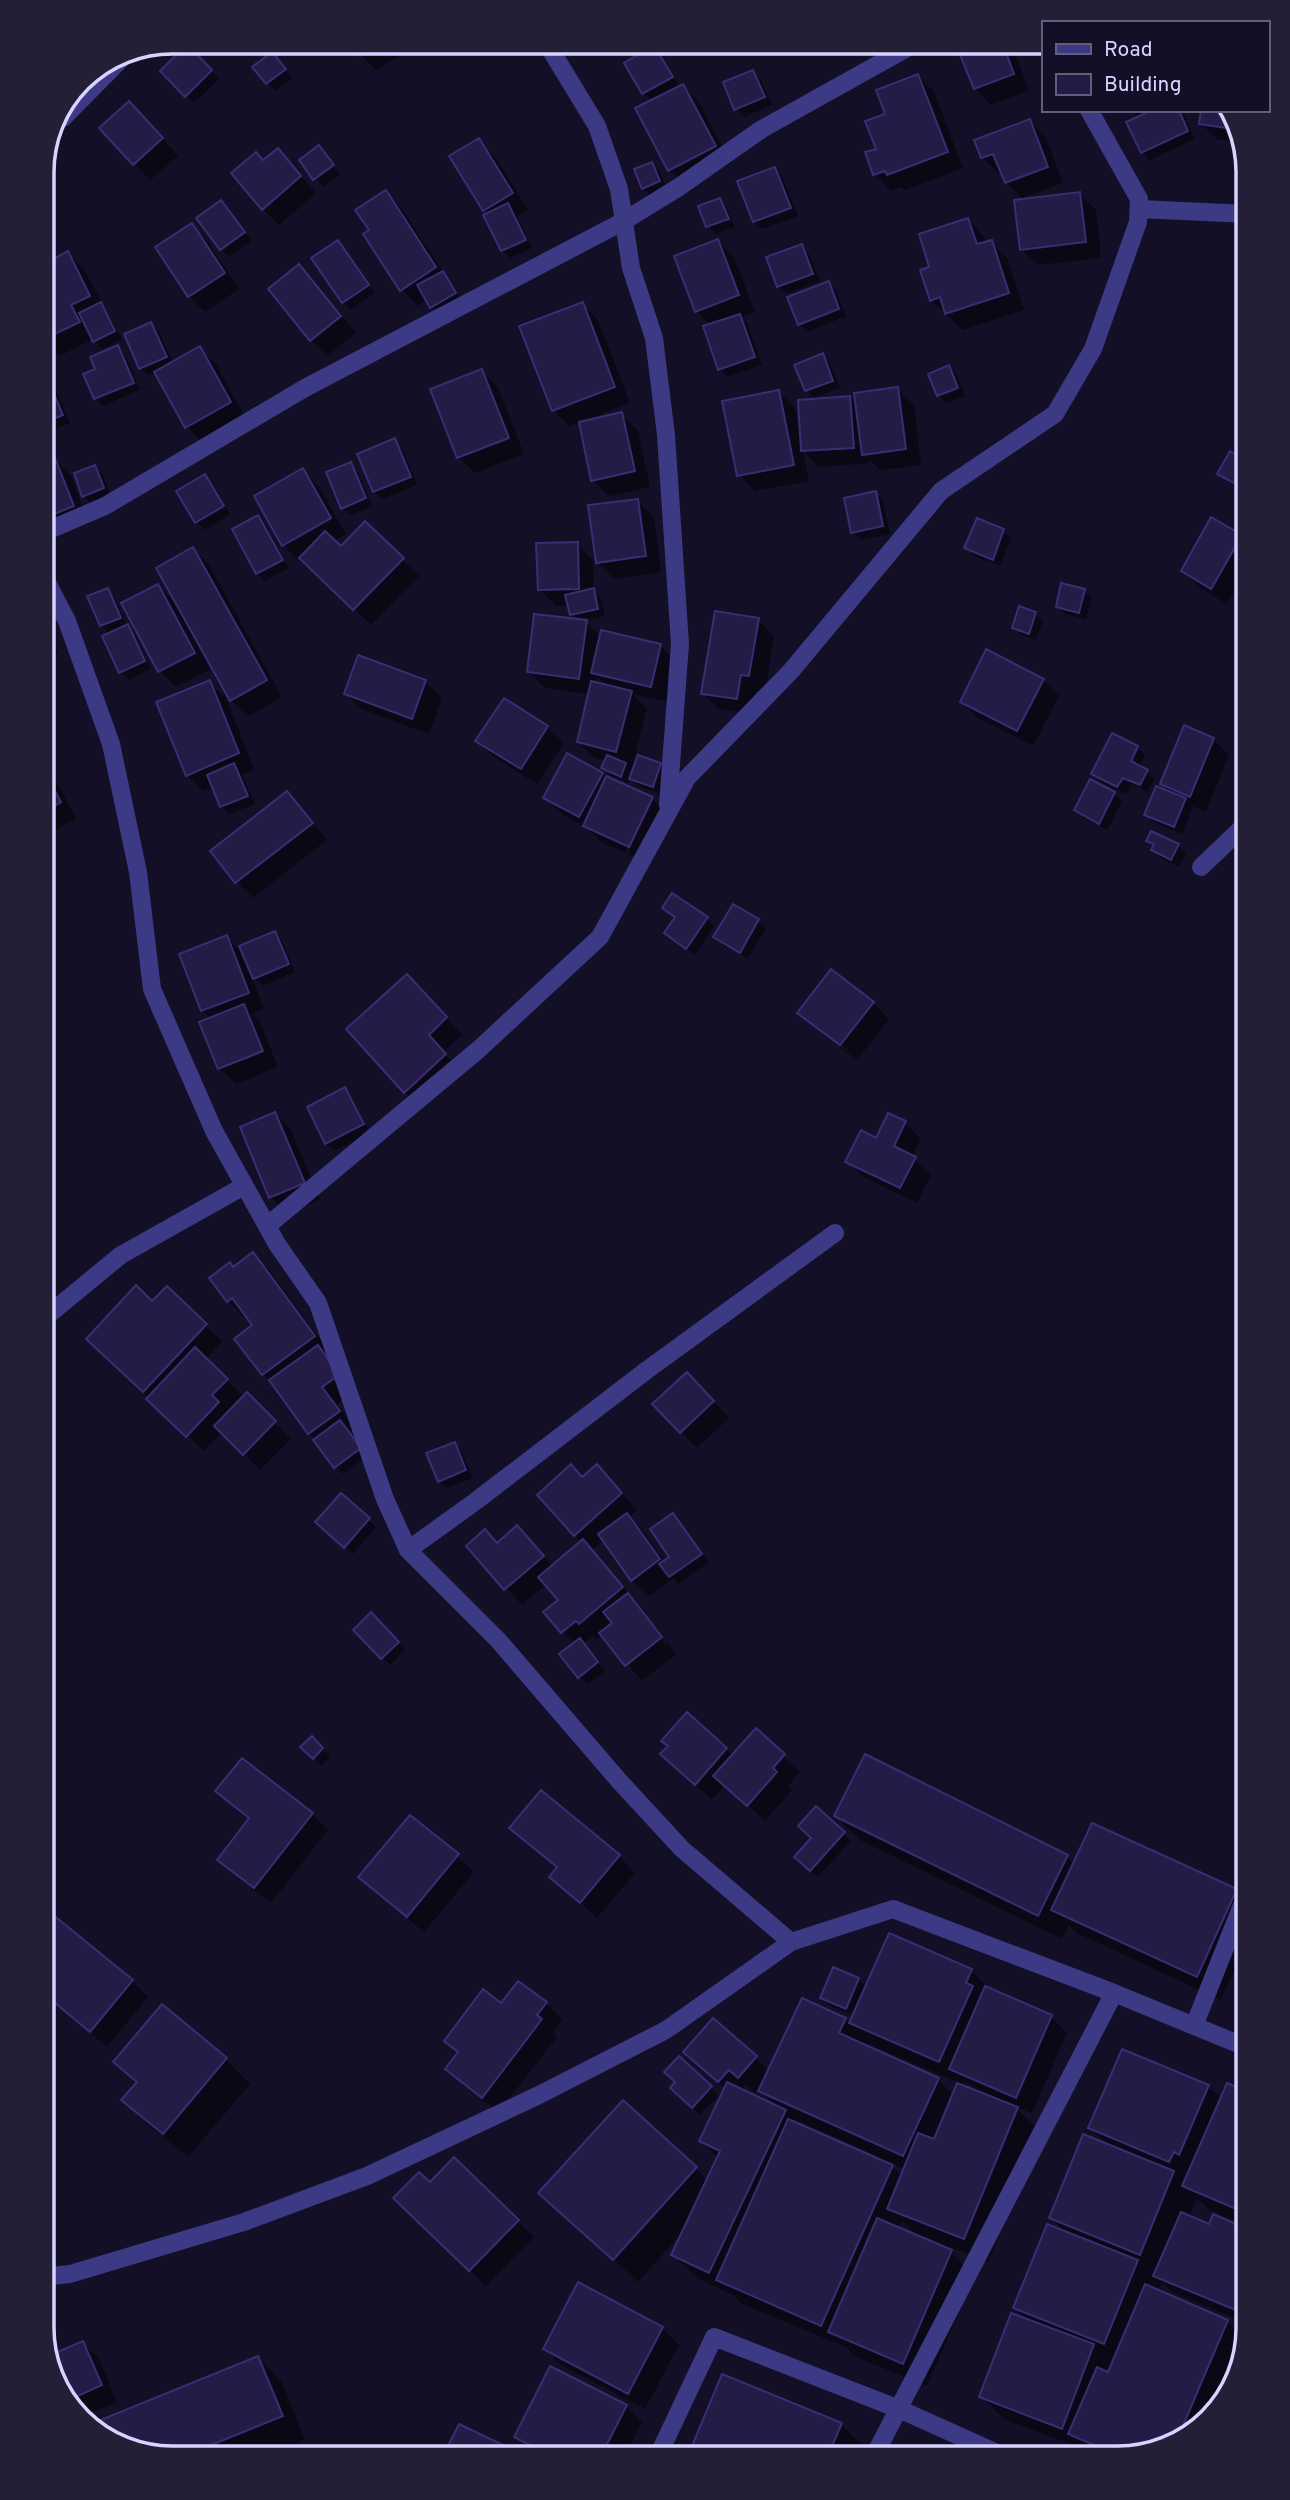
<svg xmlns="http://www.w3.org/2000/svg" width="1290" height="2500" font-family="Overpass,sans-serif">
<rect width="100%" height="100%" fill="#130f26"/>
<path fill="#0007" fill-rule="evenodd" d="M353 42H411L414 47 376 70 360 54Z
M981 42H1005L1014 51 1029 90 991 105 975 88Z
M187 46 219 79 194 103 162 71Z
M654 48 662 55 680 87 683 86 699 102 731 163 686 186 670 170 652 101 644 93 627 63Z
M280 62 292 78 275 91 254 68Z
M753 72 761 80 772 105 744 117 736 109 725 83Z
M918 76 934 92 963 168 905 190 901 187 891 191 875 174 878 150 887 115Z
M1132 110H1188L1183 113 1195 139 1150 160 1142 152 1139 118Z
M1229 110 1238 123 1242 143 1217 139 1200 123Z
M145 119 178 156 150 180 102 128Z
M1030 121 1046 137 1063 183 1022 198 1006 182 1002 172 999 174 982 157Z
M478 141 495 157 528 210 517 217 532 248 510 258 502 250 488 214 452 157Z
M319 148 340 174 323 187 302 161Z
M278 150 316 193 279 225 263 209 264 162Z
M652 164 660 172 667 189 651 196 643 188Z
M775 169 782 176 798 216 762 229 754 221Z
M386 193 402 209 462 301 439 314 427 300 418 306 402 290 371 231Z
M1079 194 1096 210 1101 258 1038 265 1021 249Z
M720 200 727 208 735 227 716 234 708 226 700 207Z
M968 220 984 237 986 243 991 242 1007 258 1024 310 963 330 931 300 932 268Z
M192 226 208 242 239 289 205 312 189 296Z
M246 233 251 241 229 257 222 251Z
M718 241 734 257 755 312 741 317 747 323 762 365 727 377 719 369 711 325 697 311 676 257Z
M338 242 375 293 351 310 343 302Z
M802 246 809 254 820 281 787 294 779 286Z
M68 253 84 270 122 339 102 349 93 339 60 356 42 337Z
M299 266 315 282 356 333 327 356 311 340 270 289Z
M828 283 836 290 846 316 807 332 799 324Z
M582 304 598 320 630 403 586 420V422L621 414 638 431 650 487 609 496 592 480 581 422 569 426 553 410Z
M151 324 159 332 173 363 199 348 216 364 246 419 203 444 187 427 156 372 148 375 141 368Z
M117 347 125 355 140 390 103 406 95 398 98 370Z
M822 355 830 363 840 388 814 398 807 390Z
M949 367 957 375 965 396 946 403 938 395Z
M482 371 498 388 524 454 475 473 458 457Z
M47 379 55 387 70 423 42 434V381Z
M897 389 914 405 921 465 880 470 869 459 870 463 819 467 803 451 809 481 755 491 739 475 779 392 795 408 799 429 850 397 858 405Z
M395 440 402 448 417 485 382 499 374 491Z
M55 460 71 476 89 523 55 536 42 523V464Z
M1248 463V493L1227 481 1219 474Z
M350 464 358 472 372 506 350 515 342 508Z
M95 467 103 475 111 496 91 503 83 496Z
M303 470 319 487 346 534 333 541 341 548 365 523 419 576 371 625 303 559 299 561 283 544Z
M205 476 213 484 230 514 205 530 197 522 179 492Z
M875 493 883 501 890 534 861 540 853 532Z
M638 501 654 517 661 572 614 579 597 562Z
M258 517 266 525 289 568 265 581 257 573Z
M1003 531 1011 538 1000 566 974 556 967 548Z
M1241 536 1248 544V568L1227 604 1199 587 1183 571Z
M577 544 593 560 594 591 601 598 605 616 585 621 601 637 660 645 676 662 667 702 632 694 647 709 632 767 660 765 668 772 660 794 639 786 631 778 629 783 611 776 604 768 606 761 595 758 578 742 590 694 545 688 529 672 578 621 572 614 569 605 556 606 540 589ZM597 677 607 687 596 684Z
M193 549 209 565 282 697 248 716 231 700 194 632 191 633 210 669 176 687 160 671 158 586 178 606Z
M107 590 115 598 127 626 135 634 151 669 129 680 121 672 110 635 101 625Z
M1084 591 1092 598 1086 619 1065 614 1058 606Z
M1035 613 1043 621 1036 640 1022 635 1014 628Z
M758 620 774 636 765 692 756 691 753 714 719 709 703 693Z
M42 629 58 652 42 663Z
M1043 680 1059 696 1033 746 978 718 962 702Z
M425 681 442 698 429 734 363 710 346 693Z
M209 682 226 698 254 770 242 775 255 804 229 814 221 806 213 787 203 791 187 775Z
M504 700 547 727 564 743 537 784 494 757 478 741Z
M1112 735 1138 748H1135L1126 768 1129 770 1139 749 1145 755 1139 767 1154 779 1148 792 1131 784 1126 794 1101 782 1093 774Z
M1213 739 1229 755 1206 812 1193 806 1182 834 1154 822 1146 815 1173 795 1162 784Z
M42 764 52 773 76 819 42 837Z
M602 774 652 799 668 815 646 862 628 854 652 803H648L625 853 601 842 587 828 562 814 545 798Z
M1091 781 1114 794 1122 801 1107 830 1084 818 1076 810Z
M287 793 327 840 253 898 237 882 213 851Z
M1148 840 1178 846 1186 853 1179 867 1161 858 1153 850 1154 847Z
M664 908 707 919 714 926 695 955 666 933 677 919Z
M758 921 766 928 748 959 723 945 715 937Z
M274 933 282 941 295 972 263 986 251 974 264 1009 251 1014 260 1022 278 1067 236 1084 219 1068 211 1019 202 1010 227 937 245 956Z
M423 992 462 1035 443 1052 461 1071 422 1108 405 1092Z
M873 1003 889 1019 857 1060 815 1028 846 1051 848 1049 815 1024V1028L799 1012Z
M344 1090 352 1097 370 1133 334 1151 326 1143 309 1108Z
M275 1114 291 1130 320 1199 287 1213 271 1197Z
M889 1116 905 1123 921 1139 912 1157 931 1175 917 1203 864 1177 847 1161 877 1140Z
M42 1202 52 1212 42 1222Z
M253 1254 269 1270 330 1353 326 1356 354 1392 337 1404 355 1428 349 1432 367 1456 343 1474 309 1433 277 1388 263 1374 255 1325 247 1315 244 1317 228 1301 234 1268Z
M42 1275 56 1295 42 1304Z
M167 1289 222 1341 205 1360 244 1397 247 1395 291 1439 260 1470 222 1432 204 1451 105 1355Z
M703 1390 729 1418 697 1448 681 1432Z
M454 1444 462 1452 473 1478 447 1488 439 1481Z
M583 1479 613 1483 637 1510 629 1517 643 1531 665 1562 672 1558 673 1515 709 1562 678 1584 673 1578 649 1596 632 1580 604 1540 592 1550 638 1604 643 1611H639L666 1645 668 1643 677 1654 642 1681 602 1634 596 1639 593 1636 583 1644 605 1671 587 1684 579 1677 575 1644 562 1631 561 1600 547 1584 522 1605 468 1546 533 1544 553 1567 582 1542 575 1535Z
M341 1496 376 1527 353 1554 325 1530Z
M371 1614 405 1650 390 1665 355 1630Z
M688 1714 733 1756 756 1731 800 1772 788 1786 792 1790 765 1821 725 1785 712 1799 679 1770Z
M312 1739 330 1757 321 1766 303 1747Z
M218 1791 312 1814 328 1830 271 1903 235 1876 219 1860 250 1820Z
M836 1816 1067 1856 1074 1864 1236 1891 1248 1903V1941L1221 2000 1077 1933 1069 1925 1062 1939 860 1840Z
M512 1828 619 1856 635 1873 597 1918 552 1877 558 1869Z
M844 1833 851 1841 818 1877 804 1865 813 1838Z
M457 1856 474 1872 424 1932 377 1893 361 1877Z
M42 1917 132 1981 148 1997 107 2047 42 1992Z
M971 1970 992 1991 1051 2017 1067 2033 1032 2113 1014 2106 1041 2132 988 2262 920 2235 919 2238 902 2221 898 2229 951 2252 975 2276 927 2386 854 2356 846 2347 742 2304 735 2296 697 2278 673 2254 681 2234 638 2282 541 2193 696 2168 708 2181 718 2158 701 2141 725 2088 685 2052 713 2020 770 2071 845 2019 850 2025 855 2015 830 2006 822 1998 858 1979 867 1988ZM870 2042 875 2047 959 2083 954 2096 938 2079 867 2048ZM965 2082 982 2091 981 2094 963 2087ZM746 2085 755 2093 759 2089 778 2108 741 2091ZM792 2118 876 2156 874 2159 800 2126ZM886 2161 905 2169 902 2177Z
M545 2003 562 2019 553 2032 557 2037 499 2112 463 2085 447 2069 459 2053 446 2040 502 2005Z
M163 2006 226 2060 250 2084 188 2157 147 2124 123 2100 137 2084 116 2062Z
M679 2059 719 2095 700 2115 672 2088 677 2082Z
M1208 2086 1222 2099 1248 2094V2226L1208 2209 1197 2198 1189 2217 1210 2226 1248 2231V2324L1172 2292 1162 2282 1158 2292 1227 2321 1245 2339 1226 2400 1167 2448 1118 2458H1094L1085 2449 1005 2420 981 2396 1030 2322 1015 2308 1066 2233 1051 2218 1109 2146 1090 2128Z
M430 2184 518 2221 534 2237 486 2286 396 2198Z
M579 2285 662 2328 679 2345 645 2409 561 2365 545 2349Z
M82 2343 99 2359 117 2402 82 2417 52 2377 48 2358Z
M258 2358 282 2382 305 2440 261 2458H164L106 2436 101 2422Z
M626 2406 642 2422 624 2458H543L532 2453 516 2436Z
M841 2424 865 2448 861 2458H689Z"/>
<path fill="#241b47" stroke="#3b2d73" stroke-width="2" d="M351 42H380L359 55Z
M976 42H1002L1014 74 974 89 958 50Z
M187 44 212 70 185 97 160 71Z
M654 45 673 77 642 94 624 63Z
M272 52 286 69 266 84 252 67Z
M753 70 765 97 734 110 723 82Z
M918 74 948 152 887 175 885 171 873 175 865 152 876 149 865 121 885 114 876 90Z
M683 84 716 146 668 171 635 108Z
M129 101 163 138 133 165 99 128Z
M1152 110H1179L1188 131 1141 153 1126 122Z
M1201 110H1229L1238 123 1240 130 1199 124Z
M1030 119 1048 167 1005 183 993 154 981 158 974 140Z
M479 138 513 193 483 211 449 156Z
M319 145 334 165 313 180 299 160Z
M278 148 301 176 262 210 231 173 256 152 263 160Z
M652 162 660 181 642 189 634 169Z
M775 167 791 208 753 222 737 181Z
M386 190 436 267 400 291 363 234 369 230 355 210Z
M1080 192 1086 242 1020 250 1014 200Z
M720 198 729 219 706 227 698 206Z
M221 200 245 232 220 250 196 218Z
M508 203 526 240 501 251 483 215Z
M968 218 977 244 992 240 1009 293 945 314 940 297 930 301 920 270 929 267 919 234Z
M192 223 225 273 188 297 155 247Z
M718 239 739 295 695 312 674 256Z
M338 240 369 285 342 303 311 258Z
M802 244 813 274 777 287 766 257Z
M68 251 90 296 71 305 80 322 42 340V265Z
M299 264 341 316 310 341 268 289Z
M443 271 456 293 430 308 417 285Z
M829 281 839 309 798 325 787 297Z
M101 302 115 331 93 342 79 313Z
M583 302 615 387 552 411 519 326Z
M740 314 755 357 718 370 703 326Z
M151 322 167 357 139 369 124 334Z
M118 345 134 383 94 399 83 374 95 369 90 357Z
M200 346 231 402 185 428 154 372Z
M823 353 833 381 805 391 794 365Z
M949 365 958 388 937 396 928 374Z
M482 369 509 438 457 458 430 389Z
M47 377 63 415 42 424V379Z
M898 387 906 449 862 455 854 393Z
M779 390 794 465 737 476 722 401Z
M850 396 854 448 801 451 798 400Z
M622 412 635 471 591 481 579 422Z
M395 438 411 477 373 492 357 454Z
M1230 451 1248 461V475L1241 487 1217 474Z
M55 458 74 506 42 519V462Z
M351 462 366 498 341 509 326 472Z
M95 465 104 488 82 497 74 473Z
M303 468 331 518 282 546 254 496Z
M205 474 224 506 195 523 176 491Z
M876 491 883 526 851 533 844 498Z
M638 499 646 556 596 563 588 505Z
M258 515 283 560 256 574 232 529Z
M1211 517 1242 535 1211 589 1181 571Z
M977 518 1004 529 993 560 964 548Z
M365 521 404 558 353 610 299 558 325 531 341 546Z
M578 542 579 589 538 590 536 543Z
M193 547 267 680 230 701 156 568Z
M1061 583 1085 589 1079 613 1056 607Z
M158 584 195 653 158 672 121 603Z
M108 588 121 618 100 626 87 596Z
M594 588 598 609 570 615 565 595Z
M1019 606 1036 612 1029 634 1012 628Z
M715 611 759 618 749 676 741 675 737 699 701 694Z
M534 614 587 620 579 679 527 672Z
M128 624 145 661 119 673 102 636Z
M601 630 661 644 651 687 591 673Z
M986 649 1044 679 1017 731 960 702Z
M358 655 426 680 412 719 344 694Z
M210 680 239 753 186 776 156 702Z
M591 681 632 691 616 752 577 742Z
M504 698 548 726 521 769 475 741Z
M1184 725 1214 738 1190 797 1160 784Z
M1112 733 1138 746 1131 761 1148 770 1140 785 1123 778 1117 787 1091 774Z
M567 753 603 773 579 817 543 798Z
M607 755 626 763 621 777 601 768Z
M638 755 661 763 653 787 629 779Z
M234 763 248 796 220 807 207 775Z
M42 767 61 802 42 813Z
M606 776 653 797 629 847 583 826Z
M1090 779 1115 792 1099 824 1074 810Z
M1156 786 1186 798 1174 827 1144 815Z
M287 791 313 823 235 883 210 851Z
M1151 831 1179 844 1171 860 1151 850 1154 844 1146 841Z
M672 893 708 917 686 949 664 933 675 917 662 908Z
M733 904 759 919 740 953 713 937Z
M275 931 289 964 253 979 239 946Z
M227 935 249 993 201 1011 179 954Z
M831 969 874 1002 840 1045 797 1013Z
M407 974 447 1017 429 1035 446 1054 404 1093 346 1029Z
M244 1004 263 1051 218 1069 199 1022Z
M345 1087 364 1124 325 1144 307 1107Z
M275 1112 305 1183 269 1198 240 1127Z
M888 1113 906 1121 894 1146 916 1157 900 1188 845 1162 861 1130 876 1138Z
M253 1252 315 1336 262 1375 234 1339 252 1325 232 1298 227 1302 209 1278 230 1262 233 1267Z
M42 1275 49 1287 42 1291Z
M136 1285 152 1301 167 1286 207 1324 143 1392 86 1339Z
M318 1345 339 1375 322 1387 340 1411 308 1434 269 1380Z
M195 1347 228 1379 212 1395 219 1402 186 1437 146 1399Z
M687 1372 714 1401 680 1433 652 1404Z
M247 1392 276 1421 243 1455 214 1426Z
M340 1420 361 1448 334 1468 313 1440Z
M455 1442 466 1470 438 1482 426 1453Z
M571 1464 582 1477 597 1464 622 1493 574 1536 537 1495Z
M341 1493 370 1518 344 1548 315 1522Z
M627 1513 660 1559 631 1581 598 1534Z
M673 1513 702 1554 669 1577 659 1564 669 1557 650 1529Z
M517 1525 544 1556 504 1590 466 1546 485 1529 497 1543Z
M583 1539 623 1587 579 1624 576 1621 561 1633 543 1612 558 1600 538 1577Z
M628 1593 662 1637 625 1666 599 1633 612 1623 603 1612Z
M371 1612 399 1642 381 1659 353 1630Z
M580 1638 598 1662 578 1678 559 1654Z
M687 1712 727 1748 695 1785 660 1754 668 1746 661 1741Z
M756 1728 785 1754 773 1768 777 1772 747 1806 713 1776Z
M312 1736 323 1748 313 1759 300 1747Z
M865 1754 1068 1855 1038 1916 834 1816Z
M242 1758 313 1813 254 1888 217 1860 249 1818 215 1791Z
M541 1790 620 1855 580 1903 549 1877 557 1867 509 1828Z
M816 1806 845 1832 810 1871 794 1857 811 1838 798 1826Z
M410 1815 459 1854 407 1917 358 1877Z
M1092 1823 1237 1889 1197 1977 1051 1910Z
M52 1914 133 1980 90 2032 42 1992V1926Z
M889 1933 972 1969 966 1983 973 1986 939 2062 849 2023Z
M833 1967 859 1978 846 2009 820 1998Z
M518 1981 547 2002 537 2015 542 2019 482 2098 445 2069 458 2052 444 2041 483 1989 501 2003Z
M985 1986 1052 2015 1016 2098 949 2069Z
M802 1998 846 2018 839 2033 939 2078 903 2156 758 2091Z
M162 2004 227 2058 163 2134 121 2100 137 2082 113 2062Z
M713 2018 757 2056 738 2078 729 2070 718 2082 683 2052Z
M1122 2049 1209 2085 1179 2155 1174 2152 1169 2162 1088 2128Z
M679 2056 712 2086 692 2108 670 2088 675 2082 664 2072Z
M727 2082 786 2110 709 2273 671 2255 720 2151 699 2141Z
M957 2083 1018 2107 964 2239 887 2209 918 2133 934 2139Z
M1227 2083 1248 2092V2214L1182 2186Z
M623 2100 697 2167 613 2260 538 2193Z
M788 2119 893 2165 821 2326 716 2280Z
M1083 2134 1174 2171 1140 2255 1049 2218Z
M454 2157 519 2220 469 2271 393 2198 419 2172 430 2182Z
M1181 2212 1209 2224 1213 2214 1248 2229V2288L1238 2311 1153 2276Z
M877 2218 952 2250 903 2364 828 2332Z
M1047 2224 1138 2260 1104 2344 1013 2308Z
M578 2282 663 2327 628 2394 543 2349Z
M1145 2284 1228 2320 1177 2440 1167 2448 1122 2457 1068 2434 1097 2367 1108 2372Z
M1011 2313 1094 2344 1062 2429 979 2397Z
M83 2341 102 2385 69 2400 52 2377 48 2356Z
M258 2356 283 2416 179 2458H164L104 2435 98 2421Z
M550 2366 627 2405 600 2458H555L514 2437Z
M722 2374 842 2423 827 2458H687Z
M459 2424 530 2458H442Z
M900 2447 927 2458H895Z"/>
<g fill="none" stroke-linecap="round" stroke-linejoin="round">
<path stroke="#3d3a85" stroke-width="18" d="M546 42 597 126 619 189 631 268 654 338 666 435 680 644 668 805
M63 118 130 50
M1139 209 1248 214
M42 533 105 506 305 388 624 221 679 187 762 129 918 42
M42 573 67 621 111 744 138 872 152 989 214 1131 277 1244 318 1303 385 1499 408 1550 498 1640 621 1783 682 1849 791 1942
M1201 867 1248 822
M267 1226 478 1050 600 937 687 778 791 671 941 491 1055 414 1093 349 1138 222 1139 199 1089 110
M42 1320 121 1255 244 1186
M408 1550 476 1501 647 1370 835 1233
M1194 2026 1248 1890
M42 2277 70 2274 244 2222 367 2176 537 2096 666 2030 791 1942 893 1909 1114 1993 1248 2048
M657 2458 714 2337 899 2409 1008 2458
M873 2458 1114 1993"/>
</g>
<path d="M0 0H1290V2500H0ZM172 54H1118A118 118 0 0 1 1236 172V2328A118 118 0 0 1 1118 2446H172A118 118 0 0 1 54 2328V172A118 118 0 0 1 172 54Z" fill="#231f37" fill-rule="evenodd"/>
<path fill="none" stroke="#d9d4ff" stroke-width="3.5" d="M172 54H1118A118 118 0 0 1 1236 172V2328A118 118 0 0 1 1118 2446H172A118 118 0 0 1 54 2328V172A118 118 0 0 1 172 54Z"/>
<rect x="1042" y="21" width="228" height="91" fill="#130f26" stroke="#625e7d" stroke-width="2"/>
<rect x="1056" y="44" width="35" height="10" fill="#3d3a85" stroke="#625e7d" stroke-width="2"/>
<text x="1104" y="56" font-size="21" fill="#d9d4ff">Road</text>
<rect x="1056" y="74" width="35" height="21" fill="#241b47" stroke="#625e7d" stroke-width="2"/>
<text x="1104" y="91" font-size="21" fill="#d9d4ff">Building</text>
</svg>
